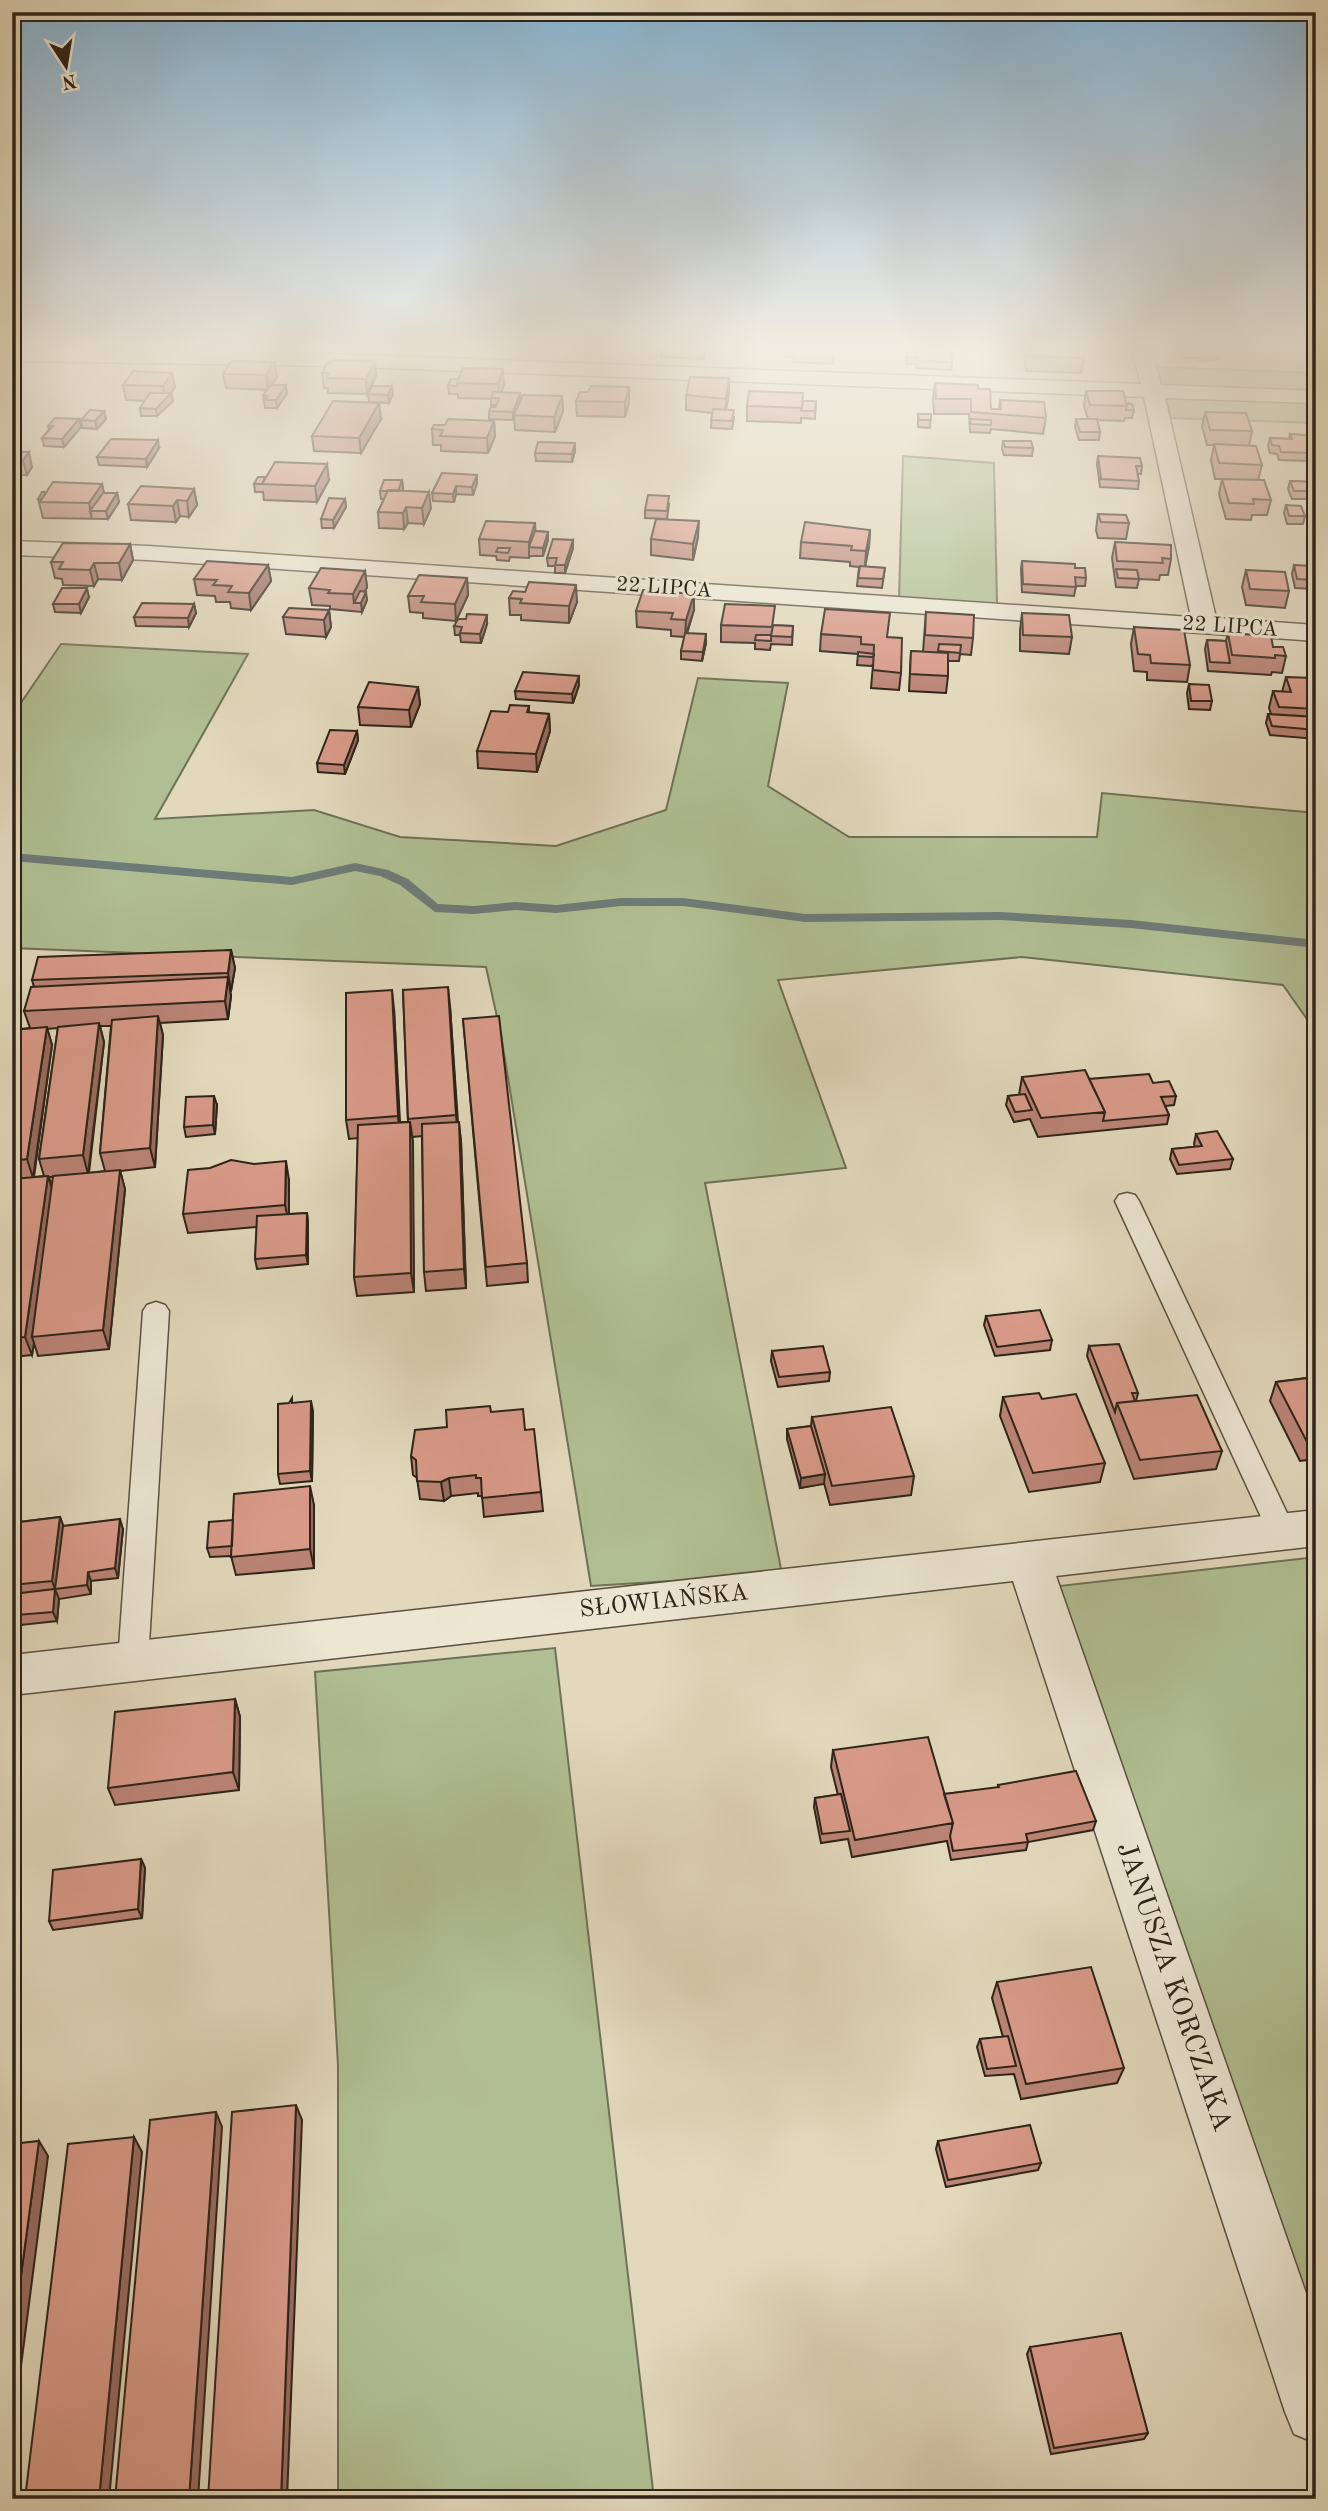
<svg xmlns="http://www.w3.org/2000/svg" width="1328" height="2511" font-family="'Old Standard TT',serif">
<rect width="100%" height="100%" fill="#e2d8bc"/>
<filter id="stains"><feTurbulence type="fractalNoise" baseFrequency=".00286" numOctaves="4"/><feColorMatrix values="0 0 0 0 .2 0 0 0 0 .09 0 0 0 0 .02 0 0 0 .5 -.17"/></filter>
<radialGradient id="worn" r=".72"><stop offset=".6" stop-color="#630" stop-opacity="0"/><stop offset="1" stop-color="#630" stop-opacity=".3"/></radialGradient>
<path fill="#b0bf93" stroke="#6e7156" stroke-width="2" d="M1156 367 1316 373V423L1171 418Z
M903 456 994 463 997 604 899 599Z
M61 644 248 654 155 819 314 810 400 837 556 846 666 810 698 678 788 683 768 786 849 837H1097L1102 793 1316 813V1032L1283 985 1022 957 778 980 846 1168 705 1183 782 1574 591 1586 501 1035 486 967 12 948V716Z
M1316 1557V2325L1059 1586Z
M555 1648 654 2499H338V2065L315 1672Z"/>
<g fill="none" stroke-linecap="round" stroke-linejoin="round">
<path fill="#6d7c79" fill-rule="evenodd" d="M12 853 292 877 355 863 388 870 408 879 438 904 474 906 515 902 556 905 621 898H683L805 914 1000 912 1131 920 1316 940V948L1131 928 1000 920 805 922 683 906H621L556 913 515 910 474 914 435 912 400 885 380 876 355 871 292 885 12 861Z"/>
<defs>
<path id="service" d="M1127 1193 1135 1195 1139 1201 1296 1532 1292 1540 1282 1543 1272 1540 1268 1532 1115 1201 1119 1195Z
M156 1302 165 1305 169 1311 148 1661 144 1670 133 1674 122 1670 118 1661 143 1311 147 1305Z"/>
<path id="minor" d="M1131 347H1151L1161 385 1316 391V403L1165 398 1216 618 1316 625V641L148 560 12 555V541L148 546 1191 617 1144 397 333 366 12 361V349L333 354 1141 384Z
M1316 1510V1546L1056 1576 1316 2322V2443L1294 2434 1285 2412 1013 1581 12 1695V1655Z"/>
</defs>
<use href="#service" stroke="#5a5041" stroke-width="3"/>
<use href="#minor" stroke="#5a5041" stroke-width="3"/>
<use href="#service" fill="#ece6d3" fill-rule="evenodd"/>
<use href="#minor" fill="#ece6d3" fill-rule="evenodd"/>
</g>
<path fill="#bb8476" stroke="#2d2318" stroke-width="2" fill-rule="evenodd" d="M561 347H611H604L602 350 561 348Z
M661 347H707L704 359 661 357Z
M727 347H744L743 352 727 351Z
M787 347H835L833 364 794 362V358L786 357Z
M1024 347H1075V348L1084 358 1081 373 1026 371 1025 361 1026 347Z
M1181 347H1220L1218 359 1199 361V358H1184Z
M907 352 952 362 951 370 917 368 916 364H906Z
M232 361 277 377 272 385 287 393 277 408H265L263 395 267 390 226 388 223 374Z
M172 373 175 387 171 393 173 401 157 416H141L140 408 145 401 126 400 123 385Z
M322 373 376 376 367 394 328 393V388H324Z
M451 379 504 384 501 393H520V401L517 409 562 396 563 411 555 432 515 430 514 416 513 420 489 419V411L496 407V405H491V399L458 398V394H449L448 386Z
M935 383 978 389 991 409H999L1000 400 1046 418 1043 434 991 429 990 433 970 432 969 414H934L933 398Z
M392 386 393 394 389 403 369 402 368 394Z
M629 387V402L625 417 577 416 576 401 588 392Z
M1086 391 1126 403 1134 410 1132 418H1125L1124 421 1097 420 1100 432 1099 440H1079L1075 427 1076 419H1088L1084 406Z
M729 393 726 409 734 417 732 429 711 428 712 413 686 410V395Z
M803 401H816L815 419 801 418V423L747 421V406Z
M104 411 106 419 97 429 82 428 81 420Z
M1205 412 1252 431 1249 446 1262 465 1258 480 1271 500 1267 515H1252L1251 520 1226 519 1219 494 1222 479H1215L1211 460 1214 445H1207L1202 427Z
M918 414H931L930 428 918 427Z
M381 419 361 453 314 451 312 436Z
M494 421 495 436 488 453 441 451V445H433L432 429 445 425Z
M48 426 81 427 64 447 44 446 42 438 49 430Z
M1290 434 1312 453 1310 461 1279 460 1277 454 1270 453 1268 446 1270 438 1289 439Z
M1003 441 1033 448 1032 456 1004 455 1002 449Z
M12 442H17L20 452 32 467 27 475H12Z
M159 448 147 467 99 465 97 457Z
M575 451 572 462 536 461 535 453Z
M1098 456 1142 466 1141 474H1137L1139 481 1138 489 1100 487 1097 464Z
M442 473 477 483 473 495 456 494 454 502 433 501 432 493Z
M329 480 317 502 264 500 263 492H255L254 484Z
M402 480 403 488 402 491 431 508 424 524 408 523 404 529 379 528 378 512 384 499H381L380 491Z
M1290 481 1316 482V499H1292L1288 489Z
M102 484 104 493H117L119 502 108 519 43 518 38 499Z
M194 489 197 505 189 517 180 516 176 522 131 520 128 504Z
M345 499 346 507 334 528H322L321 519Z
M669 504 667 519 645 518V510Z
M1286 505 1305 516 1303 524H1287L1284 513Z
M1098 514 1129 523 1126 539 1098 538 1096 530Z
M535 523V531L548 532V540L543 556H530L529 558 510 557 509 561 497 560 496 556 480 555 479 539Z
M870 530 869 546 865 567 885 568 882 588 857 586 859 567 850 566V562L800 558 801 542Z
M698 537 693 560 651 555V539Z
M573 540V548L565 573H555V566H548L547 558Z
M1115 542 1171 559 1168 575H1160L1159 580 1139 579 1137 588 1116 587 1112 558Z
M130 544 133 560 122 580 98 579 94 586 63 585 62 579 55 578 51 562Z
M1022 561 1075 568 1086 578 1085 586H1076L1074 596 1022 592 1021 569Z
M268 565 271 581 251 610 231 608 230 602H216L215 596 197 595 194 579Z
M1294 565 1316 580 1314 589 1295 588 1292 574Z
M1246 570 1289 591 1285 608 1246 605 1242 587Z
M365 571 367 587 365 591 367 600 362 612 330 609V606L312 605 309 588Z
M467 578 468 595 456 621 423 618V613L410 612 408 596Z
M89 597 81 613 55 612 53 604Z
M509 598 577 602 569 623 521 620V615H510Z
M194 604 196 613 189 627 136 626 134 617Z
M329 610 331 627 326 637 286 634 283 617Z
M694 610 687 634 706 643 702 661 681 659V651L685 637 671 636V630L637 627 636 611Z
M926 612 973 638 971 655 960 654 959 661H948V676L946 693 909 691 911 651 923 652Z
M1022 613 1072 637 1069 654 1020 651V630Z
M487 624 481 643 461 642 460 635H455L454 626Z
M721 625 793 626 792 645 771 644 770 650 755 649V643L721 642Z
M1134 627 1190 665 1187 682 1147 680V672L1134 671 1131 644Z
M1228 633 1273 647 1286 656 1282 673 1272 672 1271 675 1208 671 1205 649 1207 640 1226 641Z
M821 634 887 637 901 673 899 690 871 688 873 665 871 666 857 665 858 654 820 651Z
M579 676V685L573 703 516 699 515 691Z
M1286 677 1316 684V739L1270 735 1266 723 1268 714H1271L1269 708 1273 691 1282 692Z
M1189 684 1212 701 1210 710 1189 709 1187 693Z
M418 687 420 704 411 727 360 725 358 707Z
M529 706V713L549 714 550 731 537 772 478 768 477 751 508 712Z
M357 731 358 740 345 774 318 772 317 763Z
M231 950 235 968 231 991H230L231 996 228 1019 160 1023 163 1035 155 1167 120 1171 125 1189 109 1349 38 1356 34 1343 32 1355 12 1357V1030L30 1028 24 1011 34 987 32 980ZM100 1026H111L100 1153 105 1171 89 1173 104 1042ZM58 1028 39 1159 44 1176 34 1177 52 1045 47 1029ZM49 1177H53L52 1188Z
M403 990 450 1006 458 1122 461 1141 466 1288 426 1291 424 1272 422 1136 412 1137 414 1292 357 1296 354 1277 358 1138 349 1139 346 1120 394 1009 400 1122H408Z
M463 1019 527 1263 528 1282 487 1286Z
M1022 1077 1153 1083 1176 1096 1174 1105 1165 1106 1169 1115 1167 1124 1038 1137 1030 1119 1014 1122 1006 1105 1008 1096 1019 1095Z
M217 1105 215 1134 186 1137 184 1127Z
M1196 1134 1233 1159 1230 1169 1177 1174 1170 1159 1172 1149 1195 1147 1194 1144Z
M289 1180V1214L307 1213 308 1223V1264L257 1269 255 1259 257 1227 188 1233 183 1214Z
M986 1316 1052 1340 1050 1350 995 1356 984 1325Z
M1089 1346 1138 1393 1136 1401 1222 1451 1216 1469 1134 1479 1087 1356Z
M772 1351 830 1372 829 1381 778 1387 771 1361Z
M1316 1371V1459L1300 1461 1270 1401 1276 1382 1314 1377Z
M1003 1397 1042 1399 1105 1463 1100 1482 1029 1492 1000 1416Z
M293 1403 313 1411 312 1481 280 1484 278 1474Z
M491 1412 525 1430 541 1492 543 1511 484 1517 482 1496H478V1493L451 1496 444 1501 420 1499 417 1478 413 1475 411 1456 447 1427Z
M812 1417 914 1476 911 1495 830 1505 824 1483 800 1488 787 1439V1429L811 1426Z
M314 1505V1568L236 1575 231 1556 210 1557 207 1548 233 1520Z
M60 1517 63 1526 123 1529 118 1578 91 1581V1594L59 1599 57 1621 21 1625 17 1615 19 1603 12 1604V1523Z
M235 1699 240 1717 239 1790 115 1805 108 1788Z
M833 1750 944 1794 998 1788V1785L1096 1821 1093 1830 1028 1842 1026 1850 951 1860 947 1841 852 1857 848 1839 821 1843 814 1807 815 1798 838 1795 831 1767Z
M141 1859 145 1868 142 1918 53 1930 49 1921Z
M997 1982 1124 2068 1117 2083 1021 2099 1014 2074 985 2076 977 2047 980 2039 1003 2037 992 1998Z
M938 2141 1041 2163 1038 2170 946 2187 936 2149Z
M1030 2347 1148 2433 1144 2439 1051 2454 1027 2354Z"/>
<path fill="#986c60" stroke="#2d2318" stroke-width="2" d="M704 347H707L704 359Z
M1202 347H1220L1218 359 1199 361Z
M375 361 376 376 367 394 366 379Z
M275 362 277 377 268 390 266 375Z
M503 369 504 384 499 399 498 384Z
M172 373 175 387 170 394 171 393 173 401 157 416 156 409 165 399 163 386Z
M729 378V393L725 414 726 399Z
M286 385 287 393 277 408 276 400Z
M392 386 393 394 389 403 388 395Z
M629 387V402L625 417V402Z
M520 393V401L513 420V412Z
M562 396 563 411 555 432 554 417Z
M379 403 381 419 361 453 359 438Z
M104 411 106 419 97 429 95 421Z
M79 419 81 427 64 447 62 439Z
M494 421 495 436 488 453 487 438Z
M158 440 159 448 147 467 146 459Z
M17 442 21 458 12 457V450Z
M575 443V451L572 462V454Z
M29 452 32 467 27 475 23 460Z
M327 464 329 480 317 502 315 486Z
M477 475V483L473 495 472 487Z
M402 480 403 488 399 500 398 491Z
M12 481 15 493 12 498Z
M102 484 105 499 90 511 92 519 89 503Z
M456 486V494L454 502 453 494Z
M194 489 197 505 189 517 187 501Z
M429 492 431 508 424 524 422 508Z
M117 493 119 502 108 519 106 511Z
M345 499 346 507 334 528 333 520Z
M177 500 180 516 176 522 173 506Z
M406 507 408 523 404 529 403 513Z
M699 521 698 537 693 560V544Z
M535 523 536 539 529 547V558V542Z
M870 530 869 546 865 567 866 551Z
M548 532V540L543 556V548Z
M573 540V548L565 573V565Z
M130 544 133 560 122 580 119 563Z
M94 563 98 579 94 586 90 570Z
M268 565 271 581 251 610 249 593Z
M365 571 367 587 359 603H354L353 594Z
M467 578 468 595 456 621 455 604Z
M13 583 15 592 12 596V584Z
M576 585 577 602 569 623V606Z
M87 588 89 597 81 613 79 604Z
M366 592 367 600 362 612 361 603Z
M694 594V610L685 637 686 620Z
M194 604 196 613 189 627 188 618Z
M329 610 331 627 326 637 324 620Z
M487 615V624L481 643 480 634Z
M706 634V643L702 661 703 652Z
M579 676V685L573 703 572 694Z
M418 687 420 704 411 727 409 710Z
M549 714 550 731 537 772 536 754Z
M357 731 358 740 345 774 344 765Z
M231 950 235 968 231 991 228 973Z
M228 977 231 996 228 1019 225 1001Z
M448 987 450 1006 458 1134 456 1115Z
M392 990 394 1009 400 1135 398 1116Z
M158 1016 163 1035 155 1167 150 1148Z
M99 1023 104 1042 88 1174 83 1155Z
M47 1027 52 1045 33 1178 27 1159Z
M214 1096 217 1105 215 1134 213 1125Z
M410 1122 413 1141 414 1292 411 1273Z
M459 1122 461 1141 466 1288 464 1269Z
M286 1161 289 1180V1224L285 1205Z
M120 1170 125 1189 109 1349 103 1330Z
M48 1176 54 1195 32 1337 34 1343 32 1355 25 1337Z
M307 1213 308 1223V1264L306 1255Z
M311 1401 313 1411 312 1481 310 1471Z
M825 1474 824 1484 800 1488 801 1478Z
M449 1478 451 1496 444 1501 441 1482Z
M310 1486 314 1505V1568L310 1549Z
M60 1517 67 1535 55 1589 52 1581Z
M120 1519 123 1529 118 1578 115 1568Z
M88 1572 91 1581V1594L87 1585Z
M55 1589 59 1599 57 1621 53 1612Z
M235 1699 240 1717 239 1790 233 1772Z
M141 1859 145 1868 142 1918 138 1909Z
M296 2105 302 2120 287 2499H281Z
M216 2112 222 2127 198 2499H189Z
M134 2137 142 2152 109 2499H99Z
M39 2141 48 2156 12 2436V2343Z"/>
<path fill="#d99a89" stroke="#2d2318" stroke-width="2" d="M787 347H795V350H786Z
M795 347H834V349L795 348Z
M918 347 951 348 952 362 917 361V357H907V352H918Z
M1027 347 1082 348 1084 358 1028 356Z
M335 360 375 361 366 379 327 378 329 373H322L327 363Z
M232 361 275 362 266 375 223 374Z
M463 368 503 369 498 384 457 383Z
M133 371 172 373 163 386 123 385Z
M690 377 729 378 726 399 686 395Z
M451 379H458L457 386H448Z
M935 383 978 385V389H990L991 409H1001L1000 400 1044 402 1046 418 971 412V399H936Z
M271 385H286L276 400H264L268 396 263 395Z
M372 386H392L388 395 368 394Z
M591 386 629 387 625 402 576 401 580 392H588Z
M749 391 803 393 802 408 747 406Z
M1086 391H1123L1127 406 1090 405Z
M493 392 520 393 513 412 489 411 491 407H496L499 398H491Z
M150 393H171L156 409 140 408Z
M523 395 562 396 554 417 514 415Z
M333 401 379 403 359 438 312 436Z
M803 401H816L815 411H801Z
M1126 403 1132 404 1134 410H1126Z
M713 409 734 410 732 421 711 420Z
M90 410 104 411 95 421 81 420Z
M1205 412 1246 413 1252 431 1210 430Z
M918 414H931V420H919Z
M55 418 79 419 62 439 42 438 53 426H48Z
M448 419 494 421 487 438 440 436 443 430 432 429 434 425H445Z
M970 419 991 420V425L971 424Z
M1076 419H1097L1100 432H1080Z
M1290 434 1306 435 1312 453 1281 452 1279 446 1272 445 1270 438 1292 439Z
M111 439 158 440 146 459 97 457Z
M1003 441H1031L1033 448 1005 447Z
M12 442H17L12 450Z
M538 442 575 443 572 454 535 453Z
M1214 444 1256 446 1262 465 1219 463Z
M12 452H29L23 460 12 459Z
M1098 456 1140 458 1142 466H1136L1139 481 1101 479Z
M275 462 327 464 315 486 262 484Z
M442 473 477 475 472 487 456 486 453 494 432 493Z
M258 477H265L262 484H254Z
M1222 479 1264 480 1271 500 1253 499 1254 504 1229 503Z
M384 480H402L398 491H380Z
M1290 481 1316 482V491H1294Z
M53 482 102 484 89 503 40 502Z
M141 486 194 489 187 501 177 500 173 506 128 504Z
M388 490 429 492 422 508 406 507 403 513 378 512Z
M42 492H46L41 499H38Z
M103 493H117L106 511H90Z
M648 495 669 496 667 511 645 510Z
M329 498 345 499 333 520 321 519Z
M1286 505 1301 506 1305 516H1289Z
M1098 514 1126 515 1129 523 1101 522Z
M656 519 699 521 693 544 651 539Z
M486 521 535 523 529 542 479 539Z
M805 522 870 530 866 551 851 550 852 546 801 542Z
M535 531 548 532 543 548 529 547Z
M553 539 573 540 565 565H555L557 558H547Z
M1115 542 1171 545V559L1162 558 1163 563 1117 561Z
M63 543 130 544 119 563H94L90 570 59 569 63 562H51Z
M498 548H510L508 553 496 552Z
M207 561 268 565 249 593 228 592 232 586 213 585 217 580 194 579Z
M1022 561 1075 564V568H1085L1086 578 1075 577 1076 587 1023 584Z
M1294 565 1312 566 1316 580 1297 579Z
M860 566 885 568 883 579 858 578Z
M321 568 365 571 353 594 328 593 330 590 309 588Z
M1116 569 1137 570 1139 579 1118 578Z
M1246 570 1285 572 1289 591 1250 589Z
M419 575 467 578 455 604 421 602 424 596H408Z
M529 582 576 585 569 606 520 603 522 599 509 598 513 591 525 592Z
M62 588H87L79 604H53Z
M643 590 694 594 686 620 671 619 673 613 636 611Z
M360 591 366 592 361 603H354Z
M142 603 194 604 188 618 134 617Z
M725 604 775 606 772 627 721 625Z
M289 608 329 610 324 620 283 617Z
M825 609 890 613 887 637 902 638 901 673 873 670 874 645 861 644V637L821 634Z
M926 612 974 615 973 638 925 635Z
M1022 613 1069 615 1072 637 1023 635Z
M467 614 487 615 480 634 460 633 462 627 454 626 458 619H466Z
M773 625 793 626 792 637 771 636Z
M1134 627 1184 630 1190 665 1151 663 1150 655 1138 654Z
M685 633 706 634 703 652 681 651Z
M1228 633 1271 636 1273 647H1283L1286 656 1275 655V658L1232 655Z
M756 635H771V641L755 640Z
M1207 640 1226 641 1230 663 1210 662Z
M939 644 961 645 960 653 938 651Z
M911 651 948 653V676L910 674Z
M858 652 874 654V656L872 657 858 656Z
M523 672 579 676 572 694 515 691Z
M1286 677 1314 678 1316 684V709L1279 707 1273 691 1291 692Z
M369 682 418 687 409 710 358 707Z
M1189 684 1209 685 1212 701H1191Z
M510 705 529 706 527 712 549 714 536 754 477 751 491 711 508 712Z
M1268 714 1316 717V730L1272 726Z
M330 730 357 731 344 765 317 763Z
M231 950 228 973 32 980 38 957Z
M228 977 225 1001 24 1011 31 987Z
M448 987 456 1115 408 1119 403 990Z
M392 990 398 1116 346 1120V993Z
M158 1016 150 1148 100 1153 112 1020Z
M499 1016 527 1263 486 1267 463 1019Z
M99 1023 83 1155 39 1159 58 1027Z
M47 1027 27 1159 12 1161V1030Z
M1085 1070 1105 1112 1041 1118 1022 1077Z
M1149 1074 1153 1083 1169 1081 1176 1096 1161 1097 1169 1115 1103 1121 1105 1112 1089 1079Z
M1025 1094 1032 1110 1015 1112 1008 1096Z
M214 1096 213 1125 184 1127 186 1097Z
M410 1122 411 1273 354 1277 358 1125Z
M459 1122 464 1269 424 1272 422 1124Z
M1217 1131 1233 1159 1179 1165 1172 1149 1202 1146 1196 1134Z
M231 1160 254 1164 286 1161 285 1205 183 1214 188 1170 210 1168Z
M120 1170 103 1330 32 1337 53 1176Z
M48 1176 25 1337 12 1338V1179Z
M307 1213 306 1255 255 1259 257 1216Z
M1040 1310 1052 1340 997 1347 986 1316Z
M1119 1344 1138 1393H1132L1135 1401 1117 1403 1115 1412 1089 1346Z
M823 1346 830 1372 779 1377 772 1351Z
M1316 1377V1441L1307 1442 1276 1382Z
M1039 1393 1042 1399 1076 1394 1105 1463 1033 1473 1003 1397Z
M1197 1395 1222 1451 1140 1460 1117 1403Z
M292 1398V1403L311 1401 310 1471 278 1474V1404L289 1403Z
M490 1406 491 1412 523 1409 525 1430 534 1429 541 1492 482 1498 481 1478H476V1475L449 1478 441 1482 417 1481 416 1460 411 1456 415 1430 447 1427 446 1410Z
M891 1407 914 1476 832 1486 812 1417Z
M811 1426 825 1474 801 1478 787 1429Z
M310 1486V1549L231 1557 234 1494Z
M60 1517 52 1581 12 1585V1523Z
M120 1519 115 1568 88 1572 87 1585 55 1589 63 1526Z
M233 1520 232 1546 207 1548 209 1522Z
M55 1589 53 1612 17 1615 21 1593Z
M235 1699 233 1772 108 1788 115 1712Z
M928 1737 953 1823 855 1840 833 1750Z
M1076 1771 1096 1821 1026 1834 1028 1842 953 1851 950 1836 953 1823 944 1794 999 1787 998 1785Z
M841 1794 850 1831 822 1834 815 1798Z
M141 1859 138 1909 49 1921 53 1870Z
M1091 1967 1124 2068 1026 2084 997 1982Z
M1008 2036 1016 2066 987 2069 980 2039Z
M296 2105 281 2499H208L232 2112Z
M216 2112 189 2499H115L150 2120Z
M1030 2125 1041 2163 948 2180 938 2141Z
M134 2137 99 2499H25L68 2144Z
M39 2141 12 2343V2144Z
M1121 2333 1148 2433 1054 2448 1030 2347Z"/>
<linearGradient id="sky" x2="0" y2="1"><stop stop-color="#88b6d6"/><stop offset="0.5" stop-color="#f2ede1"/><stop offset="1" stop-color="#f2ede1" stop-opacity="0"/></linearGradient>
<rect width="1328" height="698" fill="url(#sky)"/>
<g text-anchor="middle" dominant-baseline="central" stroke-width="6" stroke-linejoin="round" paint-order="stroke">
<g font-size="21" fill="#2d2318" stroke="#ece6d3">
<text transform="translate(664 588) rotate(4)">22 LIPCA</text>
<text transform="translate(1230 627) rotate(4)">22 LIPCA</text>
</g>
<g font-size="24" fill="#2d2318" stroke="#ece6d3">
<text transform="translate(664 1602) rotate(-6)">SŁOWIAŃSKA</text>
</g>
<g font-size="28" fill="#2d2318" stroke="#ece6d3">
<text transform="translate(1173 1987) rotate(71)">JANUSZA KORCZAKA</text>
</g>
</g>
<rect width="1328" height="2511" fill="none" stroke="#e2d8bc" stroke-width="42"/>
<rect x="14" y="14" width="1300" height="2483" fill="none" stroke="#2d2318" stroke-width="3.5"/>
<rect x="21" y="21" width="1286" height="2469" fill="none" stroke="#2d2318" stroke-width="2"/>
<g transform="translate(66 66) rotate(168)" stroke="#ece6d3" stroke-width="5" paint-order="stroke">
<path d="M0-5L12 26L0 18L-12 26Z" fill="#2d2318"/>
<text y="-10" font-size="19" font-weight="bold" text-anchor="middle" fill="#2d2318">N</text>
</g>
<rect width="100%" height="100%" filter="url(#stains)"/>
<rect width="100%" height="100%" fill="url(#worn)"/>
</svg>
